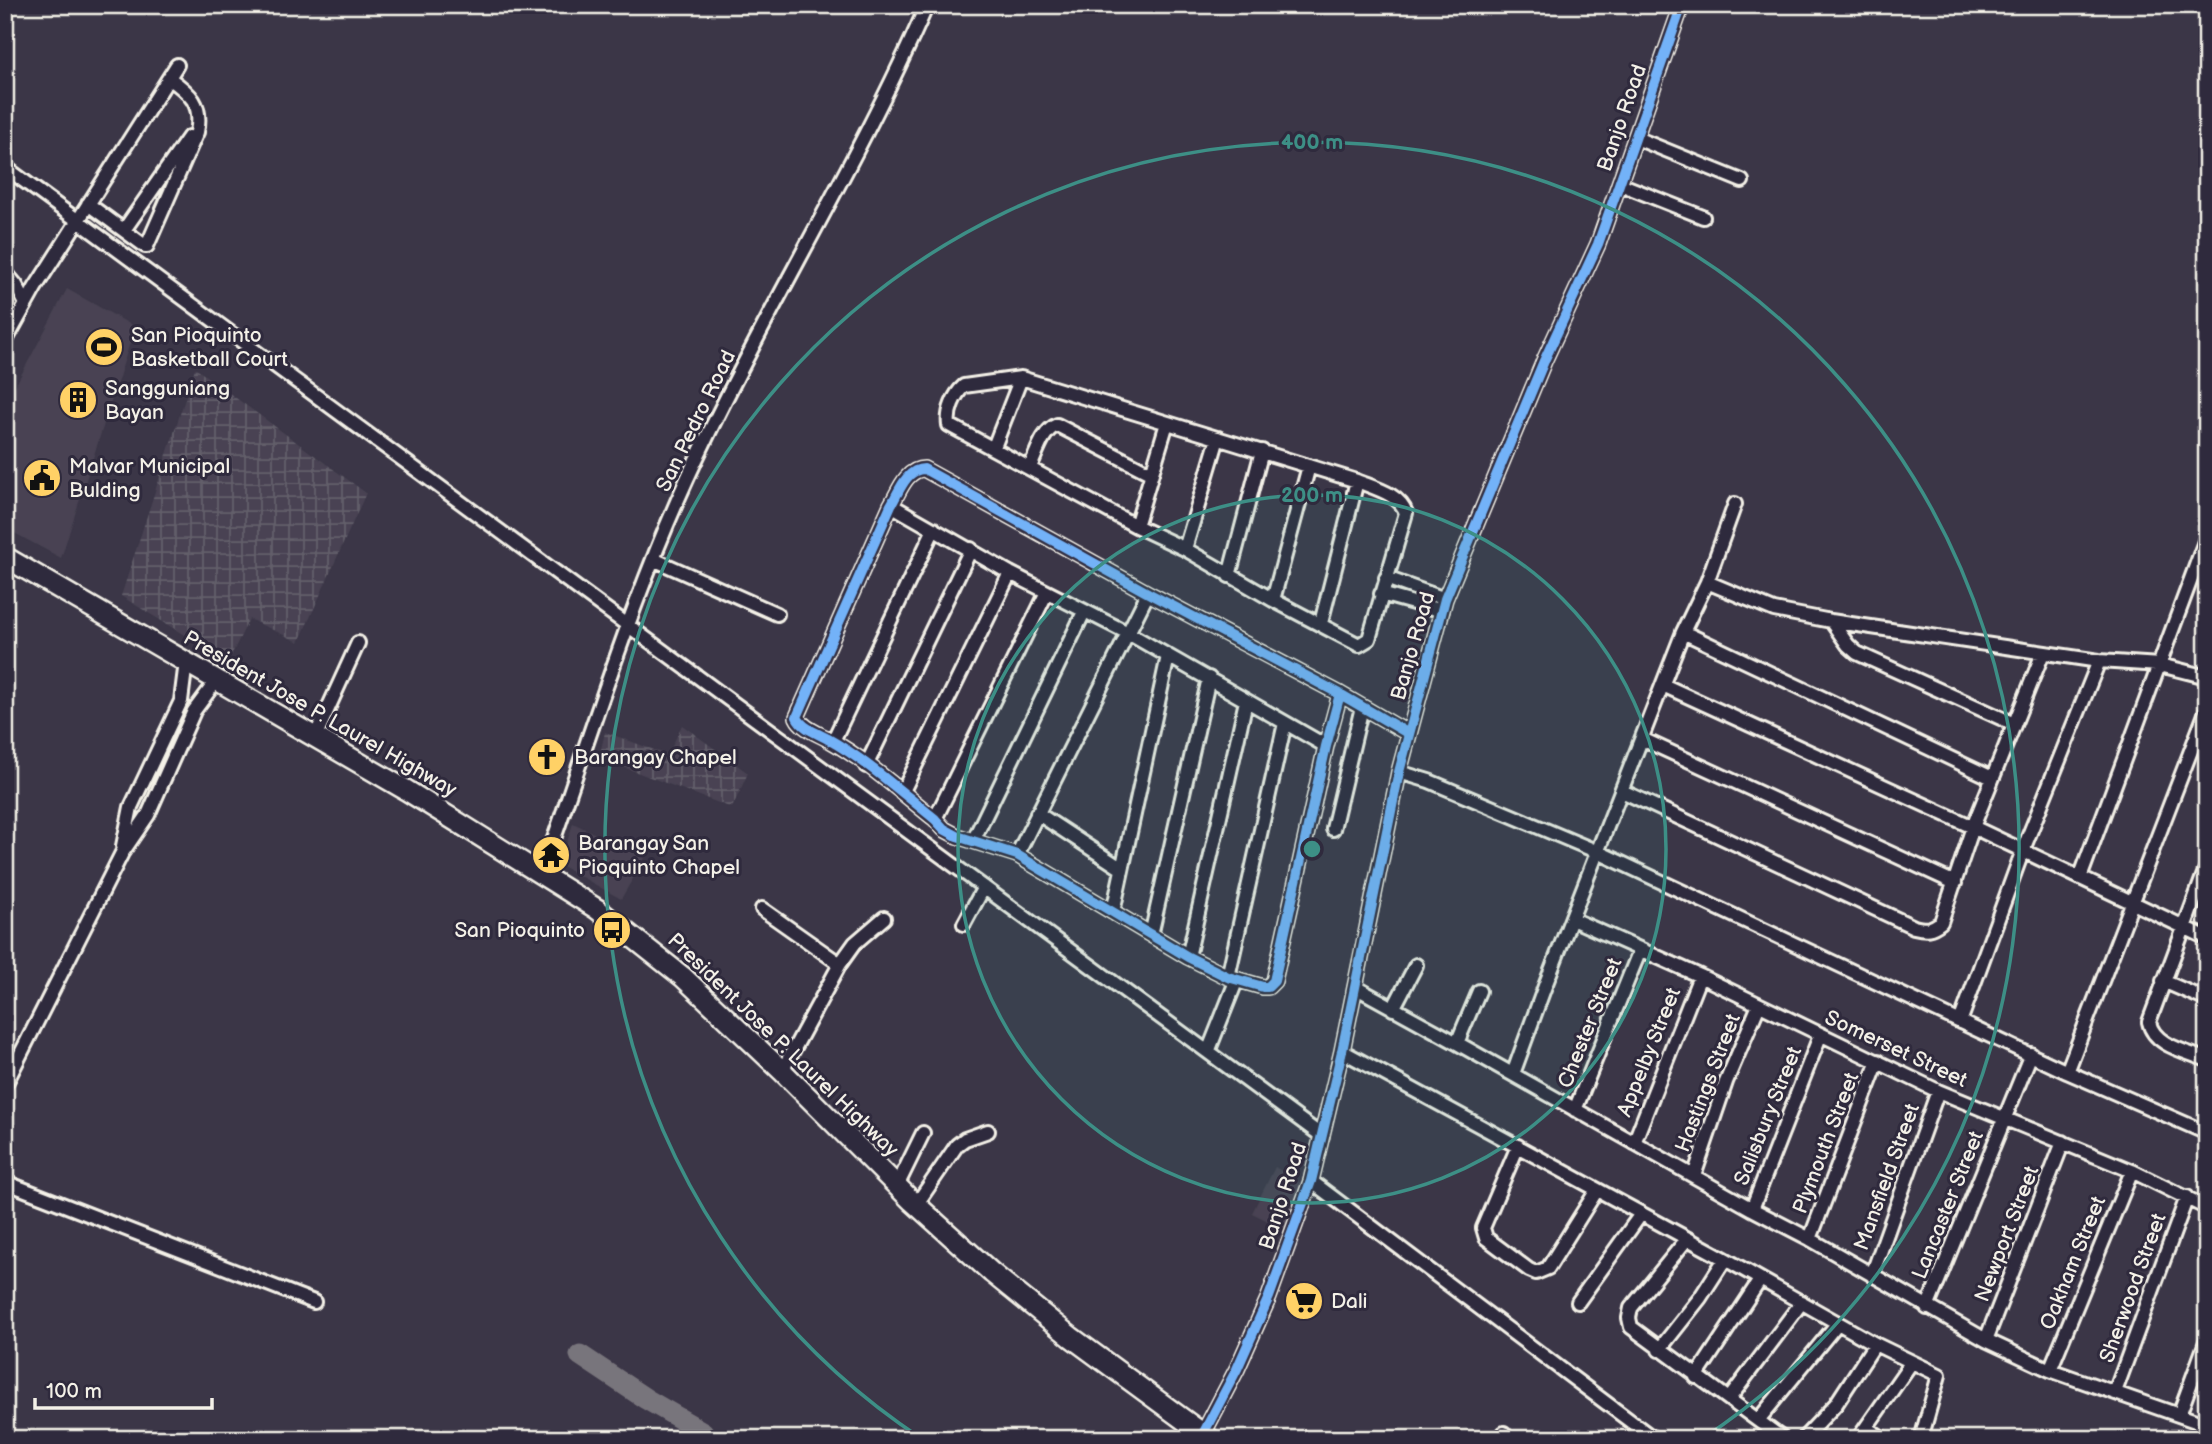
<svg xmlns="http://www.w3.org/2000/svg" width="2212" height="1444" font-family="'Balsamiq Sans',sans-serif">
<defs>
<pattern id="industrial-grid" width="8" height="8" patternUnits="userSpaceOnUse" patternTransform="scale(1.75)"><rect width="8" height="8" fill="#484352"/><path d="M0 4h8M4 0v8" fill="none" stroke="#635f6b"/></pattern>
</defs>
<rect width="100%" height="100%" fill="#3b3647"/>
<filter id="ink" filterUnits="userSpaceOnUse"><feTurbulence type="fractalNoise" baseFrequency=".0143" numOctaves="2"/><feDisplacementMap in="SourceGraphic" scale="14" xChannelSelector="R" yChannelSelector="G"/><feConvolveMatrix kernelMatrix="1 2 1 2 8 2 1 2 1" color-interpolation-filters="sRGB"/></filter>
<g filter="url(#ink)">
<path fill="#484352" d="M67 289 135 327 61 558 5 528V405Z
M573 823 645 858 621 899 560 865Z
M1275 1167 1304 1185 1286 1230 1252 1213Z"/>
<path fill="url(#industrial-grid)" d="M195 368 366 493 299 642 249 619 228 662 121 596Z
M682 725 748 773 732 808 599 758 605 732 668 755Z"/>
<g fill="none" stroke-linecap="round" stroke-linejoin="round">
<path stroke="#78747b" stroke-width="21" d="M580 1355 646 1399 703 1432 706 1439"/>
<defs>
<path id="minor" d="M1636 138 1742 181
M5 167 1322 1136
M1620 184 1703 217
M88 204 145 246H147L197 132C203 104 190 93 169 78
M124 230 189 137
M5 272 16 285 26 304
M5 342 35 288 177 65
M1021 378 1357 481C1374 488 1400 494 1406 513L1369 639 1359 645 1273 600 1185 549 1136 526 949 425C947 411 954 395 964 386Z
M994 447 1021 378
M1030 467C1037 453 1042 431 1057 425L1150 473
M891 505 1010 573 1128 633 1326 746
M1136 526 1167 423
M1185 549 1218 438
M653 559 777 614
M1229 576 1262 451
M1386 578 1445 599
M1707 582 1774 610 1831 621 2099 661 2160 665 2207 677
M1381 594 1442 611
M1273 600 1309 466
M1831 621 1848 645 1857 653 2014 724
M1321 623 1357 481
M1683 632 1992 778
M1663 685 1973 827 2207 938
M1340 694 1326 746 1274 981 1268 987H1263L1228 977 1188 957 1017 855 957 836 944 829 935 819C901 792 866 760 828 739 817 733 802 728 797 717L891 505C899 492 906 469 924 469L1148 593 1340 694 1409 734
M315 737 358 643
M1642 739 1955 883
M833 741 934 529
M866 766 971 549
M1399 772 1429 781 1598 852 2067 1072 2207 1133
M1622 791 1914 927C1926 930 1931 930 1941 922L1973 827 2043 653
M902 793 1010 573
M1037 813 1122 869
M935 819 1047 592
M1333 829 1362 707
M973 841 1084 612
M123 846 131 807 181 701 186 662
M1017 855 1148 593
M2207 866 2149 1022C2154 1046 2186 1051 2207 1060
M542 873C593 729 637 580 704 443 775 295 861 156 927 5
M2080 878 2207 536
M762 909 840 964
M1113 912 1168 656
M1572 919 1700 976 1938 1091 2132 1171 2207 1208
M964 924 984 887
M1151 935 1209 678
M1188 957 1246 701
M1228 977 1285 723
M2163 981 2207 1000
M1355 987 1457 1043 1752 1209 1810 1239 1986 1340 2050 1370 2207 1425
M1393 1009 1416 965
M1960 1022 2023 850 2099 661
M1457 1043 1479 991
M1342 1051 1725 1259 1875 1344 1939 1375 1921 1439
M1208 1052 1237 979
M782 1071 840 964 855 943 884 918
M2067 1072 2207 709
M1513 1074 1545 986 1683 632 1707 582 1735 504
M5 1085 122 853 148 815 194 711 217 680
M1575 1110 1640 950
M1634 1143 1700 976
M1518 1146 1483 1228 1486 1238 1529 1270 1536 1273 1548 1268 1597 1190
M5 1163V1166
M1694 1176 1726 1082 1759 1005
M1311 1181 1654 1439
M5 1182 314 1302
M897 1186 923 1133
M916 1205 957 1145 965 1139 988 1131
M1752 1209 1820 1036
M1687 1239 1631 1308 1629 1318 1631 1327 1783 1439
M1810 1239 1878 1061
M1872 1275 1938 1091
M1578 1302 1641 1214
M1927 1308 2031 1054
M1986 1340 2063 1142
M1659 1350 1700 1298 1725 1259
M2050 1370 2132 1171
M1696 1377 1760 1280
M2115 1392 2187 1197
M1729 1399 1802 1302
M2179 1415 2207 1339
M1759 1419 1837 1324
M1866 1428 1884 1439
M1203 1434 1237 1369 1269 1297 1311 1181 1342 1051 1399 772 1445 599 1544 361 1598 244 1682 5
M1501 1439 1504 1433
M1803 1439 1836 1404 1875 1344
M1858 1439 1911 1363"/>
<path id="highway" d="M5 557 406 790 597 909 683 977 782 1071 912 1201 992 1273 1071 1337 1210 1439"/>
</defs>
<use href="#minor" stroke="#f4f1e8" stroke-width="18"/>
<use href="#highway" stroke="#f4f1e8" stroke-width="24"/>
<use href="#minor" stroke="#2f2a3d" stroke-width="12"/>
<use href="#highway" stroke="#2f2a3d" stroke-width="19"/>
<defs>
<path id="cycleway" d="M1340 694 1326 746 1274 981 1268 987H1263L1228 977 1188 957 1017 855 957 836 944 829 935 819C901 792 866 760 828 739 817 733 802 728 797 717L891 505C899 492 906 469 924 469L1148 593 1340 694 1409 734
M1203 1434 1237 1369 1269 1297 1311 1181 1342 1051 1399 772 1445 599 1544 361 1598 244 1682 5"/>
</defs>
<use href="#cycleway" stroke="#2f2a3d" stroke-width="15"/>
<use href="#cycleway" stroke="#73b2f8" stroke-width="10"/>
</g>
</g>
<circle cx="1312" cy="849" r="354" fill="#3d8f86" fill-opacity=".12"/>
<g fill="none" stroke="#3d8f86" stroke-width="3.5">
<circle cx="1312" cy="849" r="354"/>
<path d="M922 1439A707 707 0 1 1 1702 1439"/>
</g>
<defs>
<symbol id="stadium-disc" viewBox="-11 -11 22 22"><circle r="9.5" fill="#ffd166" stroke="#2f2a3d"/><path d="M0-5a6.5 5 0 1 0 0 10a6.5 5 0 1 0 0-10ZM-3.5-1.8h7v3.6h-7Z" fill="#111"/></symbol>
<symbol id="building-disc" viewBox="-11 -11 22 22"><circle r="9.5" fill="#ffd166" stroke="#2f2a3d"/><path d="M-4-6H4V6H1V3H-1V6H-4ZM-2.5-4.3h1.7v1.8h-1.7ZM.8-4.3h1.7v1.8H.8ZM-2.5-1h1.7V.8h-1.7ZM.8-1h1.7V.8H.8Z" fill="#111"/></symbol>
<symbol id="civic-disc" viewBox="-11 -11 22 22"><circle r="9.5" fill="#ffd166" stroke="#2f2a3d"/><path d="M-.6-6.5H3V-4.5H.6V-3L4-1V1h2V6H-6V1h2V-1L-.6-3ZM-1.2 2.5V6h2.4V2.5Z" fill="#111"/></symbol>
<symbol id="church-disc" viewBox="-11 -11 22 22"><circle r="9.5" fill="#ffd166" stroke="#2f2a3d"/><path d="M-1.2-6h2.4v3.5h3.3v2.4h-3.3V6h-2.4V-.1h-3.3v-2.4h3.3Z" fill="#111"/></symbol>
<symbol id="temple-disc" viewBox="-11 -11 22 22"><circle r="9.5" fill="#ffd166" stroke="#2f2a3d"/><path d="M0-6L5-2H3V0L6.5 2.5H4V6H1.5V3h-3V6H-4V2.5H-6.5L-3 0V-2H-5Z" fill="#111"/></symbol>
<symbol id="bus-disc" viewBox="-11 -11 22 22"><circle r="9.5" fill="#ffd166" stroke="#2f2a3d"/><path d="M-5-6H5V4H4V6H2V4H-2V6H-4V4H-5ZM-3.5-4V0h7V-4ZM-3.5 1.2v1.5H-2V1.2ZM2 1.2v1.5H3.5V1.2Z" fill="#111"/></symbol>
<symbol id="supermarket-disc" viewBox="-11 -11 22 22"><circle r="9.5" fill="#ffd166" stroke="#2f2a3d"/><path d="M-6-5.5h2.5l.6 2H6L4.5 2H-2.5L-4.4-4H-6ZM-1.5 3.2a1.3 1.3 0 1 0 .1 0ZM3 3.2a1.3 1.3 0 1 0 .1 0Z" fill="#111"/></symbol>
</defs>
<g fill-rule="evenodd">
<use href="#stadium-disc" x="82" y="325" width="44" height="44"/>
<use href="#building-disc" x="56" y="378" width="44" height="44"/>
<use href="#civic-disc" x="20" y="456" width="44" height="44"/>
<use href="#church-disc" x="525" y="735" width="44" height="44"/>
<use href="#temple-disc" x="529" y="833" width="44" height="44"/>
<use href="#bus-disc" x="590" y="908" width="44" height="44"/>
<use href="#supermarket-disc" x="1282" y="1279" width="44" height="44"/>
</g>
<g text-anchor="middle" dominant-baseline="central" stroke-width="6" stroke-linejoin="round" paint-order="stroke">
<g font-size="21" fill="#f4f1e8" stroke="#2f2a3d">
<text transform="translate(1622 118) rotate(-71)">Banjo Road</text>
<text transform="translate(696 421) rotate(-64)">San Pedro Road</text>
<text transform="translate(1413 646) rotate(-74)">Banjo Road</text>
<text transform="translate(320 714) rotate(30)">President Jose P. Laurel Highway</text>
<text transform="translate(1590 1023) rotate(-68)">Chester Street</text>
<text transform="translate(783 1045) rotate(44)">President Jose P. Laurel Highway</text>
<text transform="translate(1896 1049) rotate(25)">Somerset Street</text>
<text transform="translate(1649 1052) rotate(-68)">Appelby Street</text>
<text transform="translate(1708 1083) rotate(-69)">Hastings Street</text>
<text transform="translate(1768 1116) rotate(-68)">Salisbury Street</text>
<text transform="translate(1826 1143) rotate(-69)">Plymouth Street</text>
<text transform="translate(1887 1177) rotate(-70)">Mansfield Street</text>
<text transform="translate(1283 1196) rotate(-72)">Banjo Road</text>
<text transform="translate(1948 1205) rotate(-68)">Lancaster Street</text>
<text transform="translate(2007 1234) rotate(-69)">Newport Street</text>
<text transform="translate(2073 1263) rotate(-68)">Oakham Street</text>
<text transform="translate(2133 1288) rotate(-70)">Sherwood Street</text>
</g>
<g font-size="21" fill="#f4f1e8" stroke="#2f2a3d" text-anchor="start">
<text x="131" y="335">San Pioquinto<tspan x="131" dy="24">Basketball Court</tspan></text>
<text x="105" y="388">Sangguniang<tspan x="105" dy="24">Bayan</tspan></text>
<text x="69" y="466">Malvar Municipal<tspan x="69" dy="24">Bulding</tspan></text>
<text x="574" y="757">Barangay Chapel</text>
<text x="578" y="843">Barangay San<tspan x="578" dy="24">Pioquinto Chapel</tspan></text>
<text x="585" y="930" text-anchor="end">San Pioquinto</text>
<text x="1331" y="1301">Dali</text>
</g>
</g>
<circle cx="1312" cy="849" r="10" fill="#3d8f86" stroke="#2f2a3d" stroke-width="3.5"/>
<g font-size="21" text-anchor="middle" font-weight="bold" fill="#3d8f86" stroke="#2f2a3d" stroke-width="6" stroke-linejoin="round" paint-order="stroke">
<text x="1312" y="149">400 m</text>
<text x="1312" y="502">200 m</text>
</g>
<rect width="2212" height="1444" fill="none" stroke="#2f2a3d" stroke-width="28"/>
<rect x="14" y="14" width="2184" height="1416" fill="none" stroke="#f4f1e8" stroke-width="2.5" filter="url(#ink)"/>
<path d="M35 1398v10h177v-10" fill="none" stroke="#f4f1e8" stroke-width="3.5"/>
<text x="46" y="1398" font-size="21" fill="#f4f1e8" stroke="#2f2a3d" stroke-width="5" paint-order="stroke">100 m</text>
</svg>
